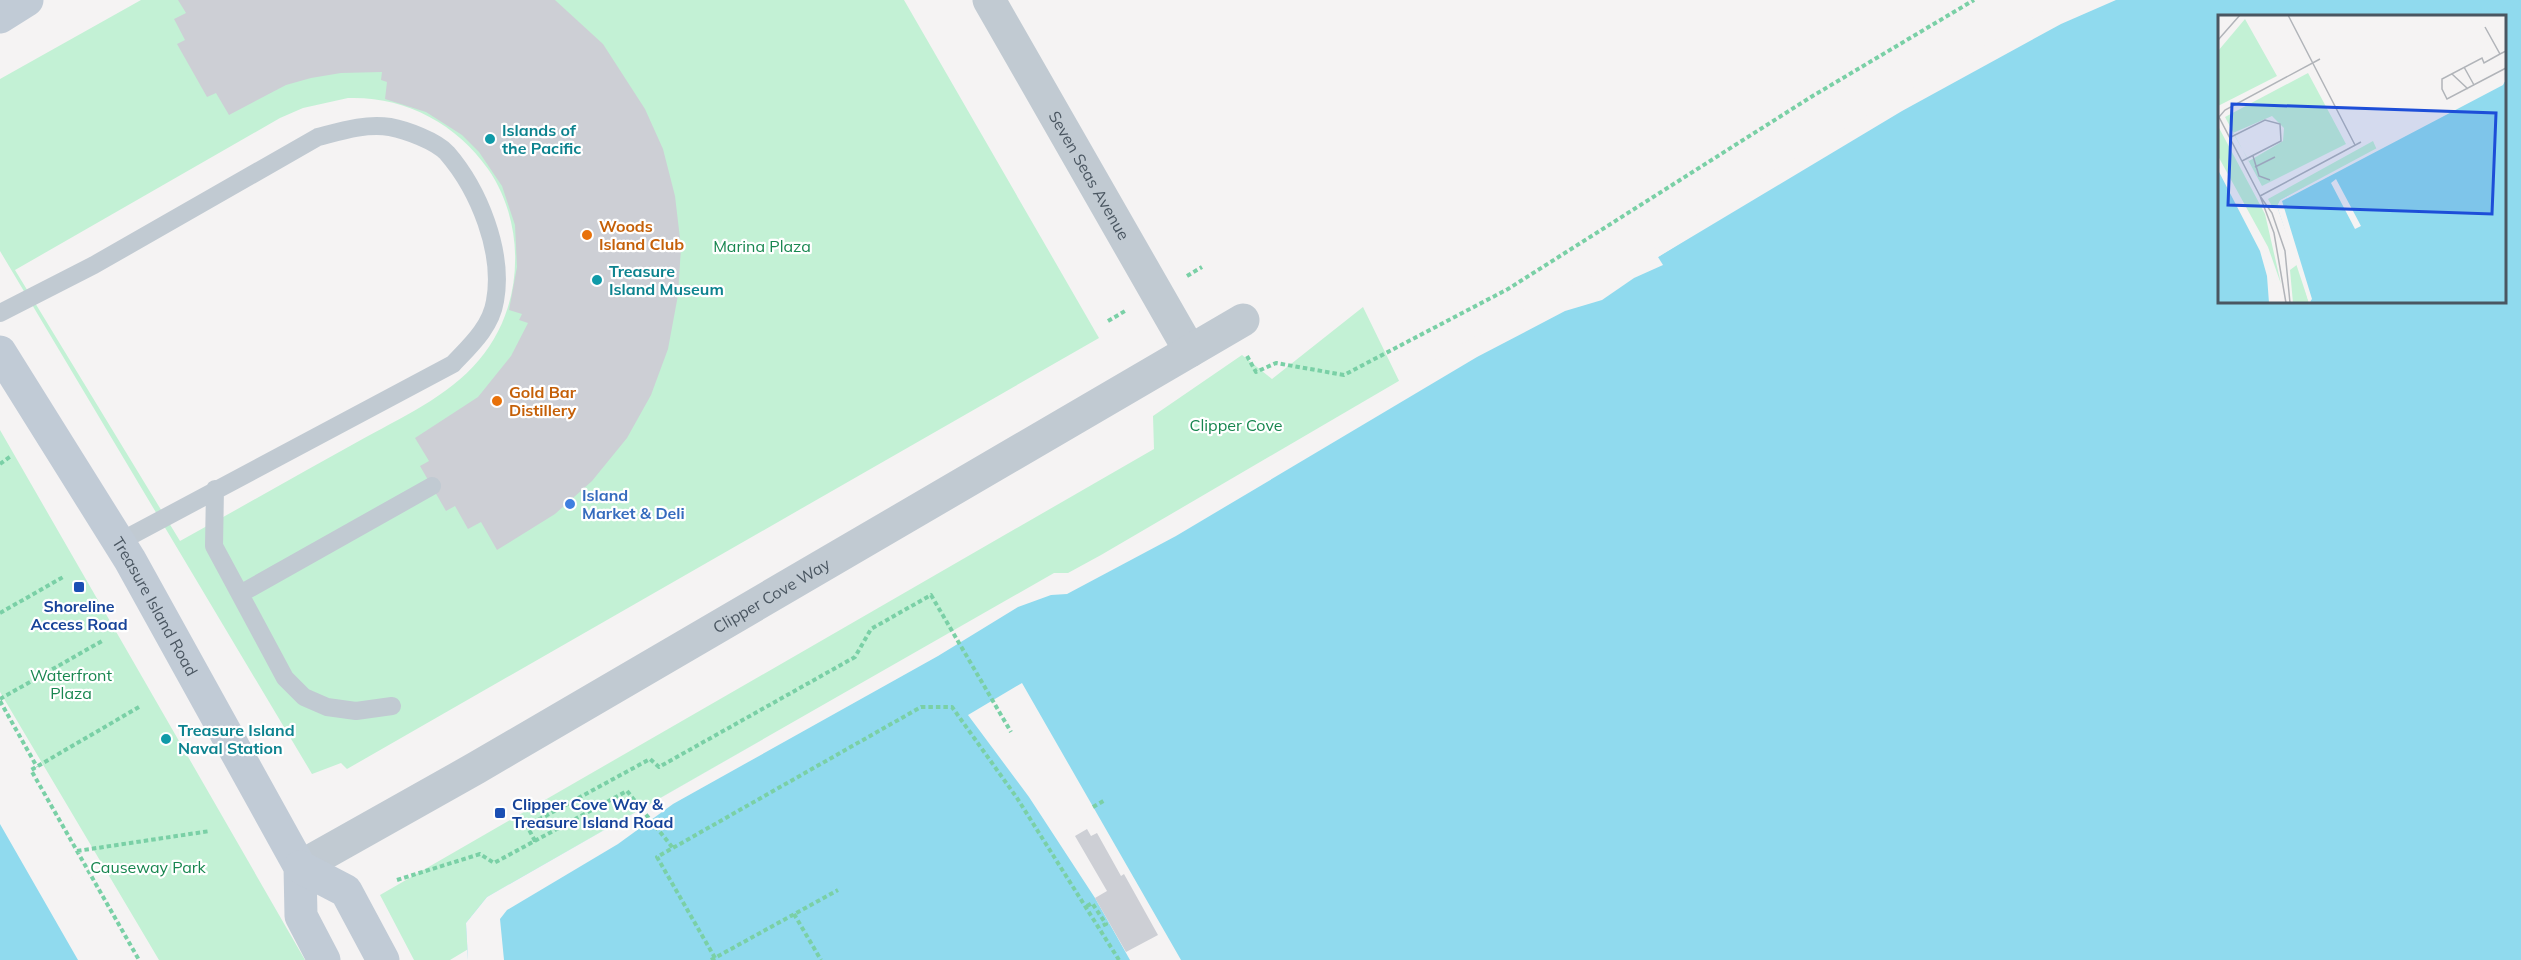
<svg xmlns="http://www.w3.org/2000/svg" width="2521" height="960" font-family="Mulish,sans-serif">
<rect width="100%" height="100%" fill="#f5f3f3"/>
<path fill="#c3f1d5" fill-rule="evenodd" d="M141 0H904L1099 338 347 769 341 763 312 774 0 251V79ZM348 98C404 96 456 123 488 169 527 225 524 308 479 360 448 397 400 418 359 441 299 474 240 508 180 541L15 270 280 118 303 108Z
M1363 307 1403 389 450 960H414L380 895 1154 449 1153 416 1242 355 1272 379Z
M0 430 305 960H159L0 692Z"/>
<path fill="#90daee" fill-rule="evenodd" d="M2068 0H2521V960H468L466 923 487 897 1051 576H1069L1658 257ZM2220 16H2504V302H2220Z
M0 760 116 960H0Z"/>
<path fill="#f5f3f3" d="M2062 0H2116L2061 24 1902 111 1658 257 1663 265 1634 278 1602 300 1565 311 1477 357 1176 536 1067 594 1051 595 1018 607 938 656 673 804 618 844 507 910 500 919 504 960H468L466 923 487 897 1054 573H1068L1101 555 1510 316 1653 246 1659 253 1695 232 1689 222 1691 219Z
M1022 683 1181 960H1130L1095 898 1029 797 968 715Z
M0 757 3 759 119 960H78L0 824Z"/>
<path fill="#cdcfd5" d="M178 0H555L603 44 645 109 663 149 675 196 681 247 678 295 668 349 651 395 627 438 592 481 555 514 497 550 481 522 468 529 455 506 446 511 420 466 429 461 415 438 478 397 511 356 528 323 519 320 522 314 509 310 517 267 515 225 502 186 479 152 462 135 426 112 385 99 387 82 381 80 382 72 341 73 311 78 286 85 229 115 216 93 207 97 177 44 185 40 174 19 186 13Z
M1087 829 1091 836 1097 833 1121 876 1124 874 1158 935 1126 952 1095 898 1107 891 1075 836Z"/>
<g fill="none" stroke-linecap="round" stroke-linejoin="round">
<path stroke="#7ad0a6" stroke-width="4" stroke-dasharray="4.5 3" stroke-linecap="butt" d="M1187 276 1202 267
M1108 321 1125 311
M1247 356 1256 372 1276 363 1344 375 1508 289 1811 97 1974 0
M0 464 11 456
M0 613 65 576
M0 699 102 641
M0 701 37 767
M139 707 31 770 139 960
M1093 807 1105 800
M535 841 527 826 650 759 659 767 855 657 871 629 931 595 1011 732
M77 851 210 831
M397 880 480 854 494 863 627 791 673 848
M1087 906 1092 903 1106 924 1100 927
M794 914 821 960
M715 958 657 857 921 707H952L1017 798 1119 960
M711 960 838 890"/>
<path stroke="#c1cad2" stroke-width="18" d="M0 313 94 265 318 137C341 131 366 123 390 127 406 130 436 141 447 153 479 190 504 252 495 301 491 327 470 346 453 364L119 542
M215 489 214 546 285 678 304 697 327 707 356 711 392 706
M240 594 432 486"/>
<g stroke="#c1cad2" stroke-width="33">
<path id="s1" d="M989 0 1190 351"/>
<path id="s2" d="M300 867 476 768 1243 320"/>
</g>
<g stroke="#c1cbd6" stroke-width="33">
<path d="M0 17 27 0"/>
<path id="s3" d="M0 352 130 560 300 867 301 916 324 960"/>
<path d="M300 867 346 891 383 960"/>
</g>
</g>
<g fill="#0f9aa8" stroke="#fff" stroke-width="2">
<circle cx="490" cy="139" r="6"/>
<circle cx="597" cy="280" r="6"/>
<circle cx="166" cy="739" r="6"/>
</g>
<g fill="#e8710a" stroke="#fff" stroke-width="2">
<circle cx="587" cy="235" r="6"/>
<circle cx="497" cy="401" r="6"/>
</g>
<circle fill="#3f7fe0" stroke="#fff" stroke-width="2" cx="570" cy="504" r="6"/>
<g fill="#1a4fb4" stroke="#fff" stroke-width="2">
<rect x="73" y="581" width="12" height="12" rx="3"/>
<rect x="494" y="807" width="12" height="12" rx="3"/>
</g>
<g text-anchor="middle" dominant-baseline="central" stroke-width="4.5" stroke-linejoin="round" paint-order="stroke">
<g font-size="16" font-weight="bold" fill="#0d838f" stroke="#fff" text-anchor="start">
<text x="502" y="130">Islands of<tspan x="502" dy="18">the Pacific</tspan></text>
<text x="609" y="271">Treasure<tspan x="609" dy="18">Island Museum</tspan></text>
<text x="178" y="730">Treasure Island<tspan x="178" dy="18">Naval Station</tspan></text>
</g>
<g font-size="16" fill="#4a5661" stroke="#fff">
<text stroke="none"><textPath href="#s1" startOffset="202">Seven Seas Avenue</textPath></text>
<text stroke="none"><textPath href="#s2" startOffset="544">Clipper Cove Way</textPath></text>
<text stroke="none"><textPath href="#s3" startOffset="298">Treasure Island Road</textPath></text>
</g>
<g font-size="16" font-weight="bold" fill="#c56008" stroke="#fff" text-anchor="start">
<text x="599" y="226">Woods<tspan x="599" dy="18">Island Club</tspan></text>
<text x="509" y="392">Gold Bar<tspan x="509" dy="18">Distillery</tspan></text>
</g>
<g font-size="16" fill="#17864f" stroke="#fff">
<text x="762" y="246">Marina Plaza</text>
<text x="1236" y="425">Clipper Cove</text>
<text x="71" y="675">Waterfront<tspan x="71" dy="18">Plaza</tspan></text>
<text x="148" y="867">Causeway Park</text>
</g>
<g font-size="16" font-weight="bold" fill="#366cbe" stroke="#fff" text-anchor="start">
<text x="582" y="495">Island<tspan x="582" dy="18">Market &amp; Deli</tspan></text>
</g>
<g font-size="16" font-weight="bold" fill="#164399" stroke="#fff">
<text x="79" y="606">Shoreline<tspan x="79" dy="18">Access Road</tspan></text>
<text x="512" y="804" text-anchor="start">Clipper Cove Way &amp;<tspan x="512" dy="18">Treasure Island Road</tspan></text>
</g>
</g>
<g transform="translate(2218 15)">
<rect width="288" height="288" fill="#f5f3f3"/>
<path d="M27 4 59 61 0 91V36ZM90 58 128 129 44 171 7 102ZM54 101 66 113 65 126 31 146 15 118ZM0 111 47 199 63 269 50 232 0 141ZM155 126 159 135 55 193 50 184ZM80 249 91 288H75L72 255Z" fill="#c3f1d5" fill-rule="evenodd"/>
<path d="M288 66V288H93L59 191 62 185ZM0 148 46 238 54 288H0Z" fill="#90daee"/>
<path d="M288 64 285 70 64 186 94 284 91 288 59 191 62 185ZM0 145 51 241 57 288H51L49 261 42 236 0 155ZM118 164 143 211 137 214 113 168Z" fill="#f5f3f3"/>
<path fill="none" stroke="#b1b4b9" stroke-width="1.5" d="M70 0 137 130M267 12 282 39 288 36M0 25 22 0M282 39 266 48 264 43 224 64V74L229 84 288 53M246 52 256 70M234 59 250 74M11 123 47 105 62 109 63 126 24 146M35 141 41 161 52 165M37 152 57 142M42 181 143 127M42 181 54 198 67 236 72 288M68 288 56 218 42 181 1 102 7 95 102 44"/>
<path fill="#1d4ed8" fill-opacity="0.15" stroke="#1d4ed8" stroke-width="3" d="M14 89 278 98 274 199 10 190Z"/>
<rect width="288" height="288" fill="none" stroke="#4a5661" stroke-width="3"/>
</g>
</svg>
